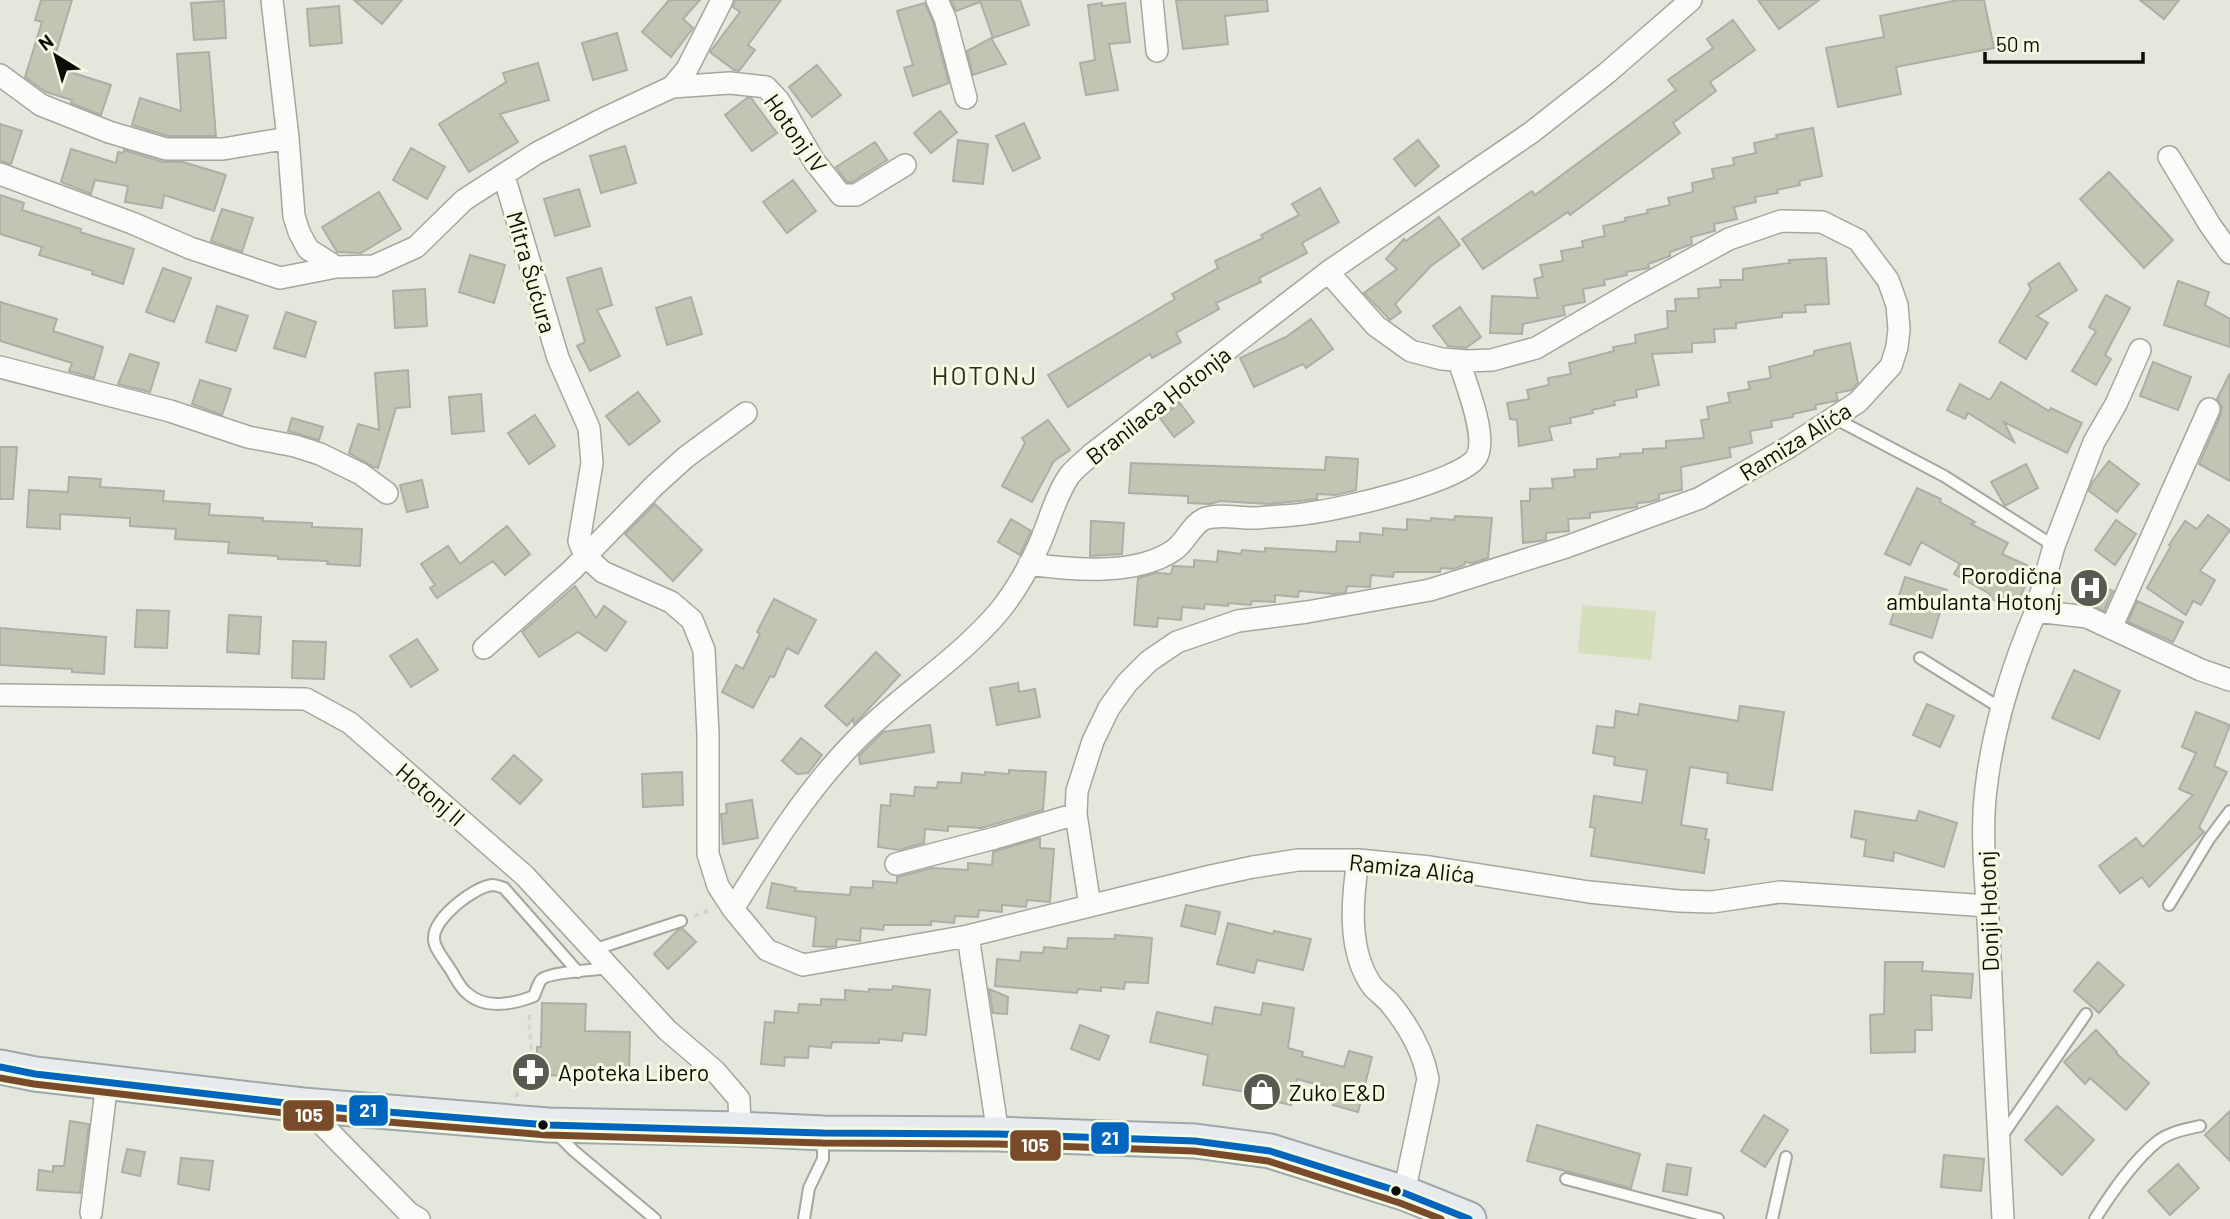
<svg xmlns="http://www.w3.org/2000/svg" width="2230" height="1219" font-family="Barlow,sans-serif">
<rect width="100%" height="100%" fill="#e4e8dc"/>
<path fill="#d5dfbe" d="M1582 605 1656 611 1651 660 1578 653Z"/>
<path fill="#c0c6b3" stroke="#acafa6" stroke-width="2" d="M41 0H72L55 56 64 59 61 69 111 85 101 115 71 103 72 100 46 92 25 77 42 22 35 20Z
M354 0H402L382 24Z
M669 0H700L683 19 693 28 671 57 642 32Z
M735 0H781L748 45 755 50 739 71 734 70 710 52 740 12 733 7Z
M951 0H1020L1029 25 993 38 980 1V2L956 11Z
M1176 0H1267L1268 11 1225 16 1228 44 1183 49Z
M1758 0H1819L1779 29Z
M1958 0H1984L1994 48 1896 67 1901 94 1838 107 1826 48 1884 37 1880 16Z
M2140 0H2179L2164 19Z
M224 1 226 38 194 40 191 3Z
M925 3 933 22 949 83 913 96 904 68 913 65 897 11Z
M1102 3V6L1125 3 1130 42 1109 44 1118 90 1086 95 1080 63 1095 60 1088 5Z
M339 6 342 43 310 46 307 9Z
M1733 20 1755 50 1710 82 1716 91 1673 123 1680 133 1570 215 1568 212 1483 269 1462 239 1532 191 1535 195 1676 90 1668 80 1713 48 1707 39Z
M617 33 627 70 593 80 582 43Z
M991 38 1006 64 973 75 967 51Z
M209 52 216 136H168L132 125 140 98 181 111 177 54Z
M538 63 549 100 500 114 518 142 469 172 439 124 506 82 503 73Z
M817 65 841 95 812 117 789 87Z
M747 98H751L777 133 752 151 725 115Z
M940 111 957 132 931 153 914 133Z
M1024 123 1040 158 1013 171 996 136Z
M0 124 22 131 11 164 0 161Z
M1813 128 1822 176 1799 181 1800 185 1777 190 1778 193 1755 197 1756 202 1734 207 1737 219 1714 224 1715 231 1691 237 1692 244 1670 252V256L1648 264 1649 268 1626 272 1627 275 1604 280 1605 285 1583 289 1585 302 1563 306 1565 315 1523 324 1522 334 1490 333 1492 296 1538 298 1534 279 1543 277 1540 265 1563 261 1561 251 1583 247 1582 241 1605 236 1603 226 1626 221 1625 218 1648 213 1647 210 1670 205 1668 198 1693 192 1692 183 1714 178 1712 169 1734 165 1733 158 1756 153 1754 143 1777 138 1776 135Z
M958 140 988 144 983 184 953 181Z
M1418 140 1439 166 1415 186 1394 159Z
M875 142 887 160 852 182H847L836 167Z
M625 146 636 183 601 193 590 156Z
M411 148 445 167 427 199 393 180Z
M71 149 116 163 118 152 123 153 124 150 163 162H183L226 175 214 211 164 195 162 208 125 202 128 186 95 180 91 194 61 182Z
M2109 172 2173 240 2144 268 2080 199Z
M793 180 816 211 787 233 763 202Z
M1320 188 1339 222 1302 243 1307 253 1259 278 1261 282 1216 303 1219 309 1176 333 1181 342 1152 358 1150 354 1068 407 1048 375 1175 299 1172 294 1218 268 1215 261 1263 238 1261 235 1299 215 1292 204Z
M579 189 590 226 555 236 544 199Z
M379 192 401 229 361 253 337 252 322 227Z
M0 195 24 203 22 210 81 229 80 232 134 249 123 284 92 274 93 271 39 255 42 247 0 234Z
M222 209 253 218 242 252 211 241Z
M1439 217 1460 245 1431 266 1395 304 1401 312 1390 320 1364 293 1397 269 1386 259 1404 239 1406 241Z
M470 255 505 265 494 303 459 292Z
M1826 258 1829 304 1805 305 1806 312 1782 313V317L1736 323V328L1714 329 1715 342 1692 343V352L1652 354 1659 385 1636 390 1637 397 1614 401 1615 405 1592 410 1593 413 1570 418 1571 423 1549 427 1552 440 1519 446 1517 420 1510 419 1507 403 1529 399 1527 390 1549 385 1548 378 1571 374 1569 363 1614 351 1613 347 1636 343 1635 335 1668 328 1667 311H1676L1675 299 1699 298 1698 289 1721 287 1720 280H1743V269L1790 263 1789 260Z
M2059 263 2077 290 2037 316 2048 323 2026 359 1999 342 2031 289 2028 284Z
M163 268 191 278 174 322 146 312Z
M601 268 612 305 597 310 620 356 590 371 577 346 585 342 567 278Z
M2178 281 2209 292 2205 305 2230 319V347L2164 325Z
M425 289 427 326 395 328 393 291Z
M2106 295 2130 308 2105 355 2111 359 2096 385 2072 371 2096 331 2089 327Z
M691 297 702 334 667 345 656 308Z
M0 302 57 319 53 331 103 347 94 378 69 371 72 363 0 341Z
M217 306 248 316 236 351 206 342Z
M1460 307 1481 337 1466 348 1448 346 1433 326Z
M286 312 316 322 305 357 274 348Z
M1311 319 1333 349 1306 368 1303 364 1254 387 1240 358 1286 337Z
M1850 343 1858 383 1851 390 1836 393 1838 400 1835 401 1815 405 1816 409 1793 414V417L1771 421 1772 427 1750 431 1752 443 1729 448 1731 457 1681 467 1682 490 1659 494V499L1649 502 1637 503V507L1590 513V518L1568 519 1569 531 1546 533V540L1523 543 1521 501H1530V489L1553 488 1552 479 1575 477 1574 470 1597 469V459L1620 457V454L1643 453V449L1666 448V441L1704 438 1701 420 1709 419 1707 407 1730 402 1728 393 1750 389 1748 382 1771 378 1769 367 1814 355V351Z
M130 354 159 363 150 392 118 384Z
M2153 362 2191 377 2178 410 2140 396Z
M408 370 410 407 396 408 378 468 374 467 349 453 358 424 379 430 375 373Z
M2230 373V481L2199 464 2221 414 2222 407 2217 399Z
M200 380 231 389 222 415 192 404Z
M2001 382 2049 411 2051 408 2082 423 2067 453 2004 422 2014 442 1968 413 1965 419 1947 410 1960 384 1990 400Z
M638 392 660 421 629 445 606 416Z
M481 394 484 431 452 434 449 397Z
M1180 403 1194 422 1174 437 1160 418Z
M535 415 555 446 529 464 508 433Z
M292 418 323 427 319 440 288 431Z
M1048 420 1070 450 1054 461 1032 502 1002 486 1025 443 1022 438Z
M0 447H17L13 499H0Z
M1326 457 1358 459 1356 490 1336 495 1317 494V499L1269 504 1220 501 1210 504 1188 503V496L1129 493 1131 463 1325 470Z
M2109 461 2139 484 2117 512 2089 491 2092 483Z
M2026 464 2038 488 2005 506 1991 482Z
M69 477 101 479 100 487 164 491 163 501 210 504 209 515 263 518V521L312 523V527L362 529 360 566 327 564 328 561 278 559V556L228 553 229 542 175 539 176 529 130 526V518L60 514V529L27 527 29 490 68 492Z
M422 480 428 507 407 512 400 485Z
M1917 488 1941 499 1940 502 1975 522 1971 524 2008 543 2002 554 2033 568 2015 609 1989 598 1990 594 1954 574 1960 564 1921 542 1910 565 1885 554Z
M655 504 702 550 673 581 625 534Z
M2208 515 2230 530 2200 571 2215 580 2201 605 2193 601 2186 615 2147 588 2171 546 2169 545 2185 521 2197 529Z
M1455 516 1492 518 1488 558 1472 563 1465 562 1464 565 1453 569 1441 568 1440 572H1394L1393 577 1371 575 1370 587 1347 586 1346 592 1334 594 1299 591 1298 597 1275 595V602L1252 601 1251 605 1228 603V606L1205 604 1204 609 1182 607 1181 620 1158 618 1157 627 1134 625 1138 578 1156 573 1171 574 1173 566 1194 567V560L1217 562 1218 551 1241 554 1242 550 1265 552V548L1336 552 1337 541 1360 542V533L1383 535V528L1407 530V519L1431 521V518L1454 520Z
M1011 519 1031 531 1020 555 998 542Z
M2116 520 2136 534 2115 565 2095 550Z
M1091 521 1124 523 1122 554 1090 556Z
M507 526 530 554 505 575 493 561 437 598 430 588 435 585 421 564 448 546 460 564Z
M1905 577 1947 590 1932 638 1890 624Z
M2086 579 2113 591 2104 611 2089 604 2076 602Z
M575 586 596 618 604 606 626 622 606 651 578 632 539 657 522 632Z
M774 599 816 620 798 654 787 648 774 677 770 676 753 708 722 692 736 665 743 669 760 634 757 632Z
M2137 601 2183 622 2173 642 2128 622Z
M137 610 169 611 167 648 135 647Z
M229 615 261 617 259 654 227 652Z
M0 628 106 637 104 674 72 672V669L0 665Z
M417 639 438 670 411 687 390 656Z
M293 641 326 642 324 679 292 678Z
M876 652 900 675 862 716 854 724 853 719 847 726 825 706Z
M2074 670 2120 691 2099 739 2052 718Z
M1018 683 1019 692 1035 689 1040 717 997 725 990 688Z
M1640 704 1738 721 1740 706 1784 712 1772 790 1727 783 1728 773 1690 767 1681 825 1707 829 1705 839 1709 840 1704 873 1591 856 1595 828 1590 827 1594 796 1642 803 1647 770 1614 765 1615 757 1593 753 1597 726 1614 728 1616 711 1638 715Z
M1927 704 1954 716 1940 747 1913 735Z
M2196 712 2230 725 2214 766 2227 772 2199 827 2204 832 2149 887 2142 877 2120 893 2099 866 2136 838 2143 847 2193 795 2179 789 2196 753 2182 747Z
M930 725 934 752 860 764 859 756 883 732Z
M801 738 822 755 808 773 797 774 782 761Z
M514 755 542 780 520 804 492 779Z
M1009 770 1046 772 1043 810 981 828 948 826V831L925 829 924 843 899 850 878 847 881 805 890 806 891 794 914 796 915 787 937 788 938 782 961 783 962 773 985 775V772L1009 774Z
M682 772 683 805 643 807 642 774Z
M752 800 758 838 723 844 721 814 727 813 726 804Z
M1855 811 1916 821 1919 811 1957 823 1944 867 1894 852 1893 861 1864 856 1866 840 1851 837Z
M1040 838V848L1054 849 1050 902 1027 900 1026 907 1002 905V912L979 910 978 917 955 916 954 923 931 921V925H884L883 930 861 928 860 941 837 939 836 946 828 947 813 946 816 917 767 908 772 883 796 888 795 891 850 895 851 887 873 888V881L897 883V877L932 868 968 870V863L992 865 993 852Z
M1186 905 1220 912 1215 934 1181 926Z
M1228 923 1273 934 1274 931 1311 939 1303 970 1257 960 1254 973 1217 964Z
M683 929 696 942 668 969 654 954 678 930Z
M1115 935 1152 938 1148 983 1125 982 1124 989 1101 987V991L1078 989 1077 993 995 986 997 959 1020 961 1021 952 1043 953 1044 947 1067 949 1068 938 1115 939Z
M1885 962H1923L1922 971 1973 974 1971 998 1931 995 1932 1030H1915V1052L1871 1053 1870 1015 1884 1014Z
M2098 962 2124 985 2099 1013 2074 991Z
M893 986 930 990 926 1035 903 1033 902 1041 879 1039V1043L832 1042 831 1048 809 1046 808 1058 785 1057 784 1066 761 1064 765 1022 774 1023 775 1011 798 1013 799 1004 821 1005V999L845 1000V990L869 992V989L892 990Z
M989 989 1008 997 1007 1014 993 1013Z
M542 1003 586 1004 585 1031 630 1032 629 1077 537 1075V1047H541Z
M1263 1003 1294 1008 1288 1048 1303 1052 1302 1056 1344 1067 1349 1051 1372 1057 1358 1112 1333 1105 1337 1090 1297 1079 1291 1105 1252 1096 1253 1093 1203 1085 1208 1055 1150 1042 1157 1012 1212 1024 1215 1007 1261 1015Z
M1080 1025 1109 1036 1099 1060 1071 1049Z
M2096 1030 2117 1052 2116 1053 2149 1083 2126 1110 2090 1078 2085 1084 2064 1062Z
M2057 1106 2094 1140 2062 1175 2025 1140Z
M2230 1111V1161L2205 1135Z
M1764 1115 1788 1130 1765 1167 1741 1151Z
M70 1121 89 1124 80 1193 37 1190 39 1170 53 1172V1166H64Z
M1537 1125 1640 1154 1631 1188 1527 1161Z
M127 1149 145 1152 140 1176 122 1172Z
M1944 1155 1984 1159 1981 1191 1941 1187Z
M181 1158 213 1161 209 1190 178 1184Z
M1667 1164 1691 1168 1687 1195 1663 1191Z
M2178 1164 2199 1188 2170 1215 2148 1191Z"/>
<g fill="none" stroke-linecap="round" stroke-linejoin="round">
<defs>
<path id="service" d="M1834 418 1944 476 2054 546
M1920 658 2002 709
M2169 905 2209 839 2230 811
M593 950 681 921
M578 972 504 888C501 887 496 885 493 885 475 886 435 917 434 937 433 947 443 958 448 966 454 974 459 987 467 993 485 1010 514 1004 534 996 536 991 538 984 541 980 548 972 597 970 610 968
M555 1132 574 1151 655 1219
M2000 1139 2086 1014
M1566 1179 1718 1219
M804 1219 809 1188 823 1159V1138
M1772 1219 1786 1157
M2095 1219C2112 1192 2133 1161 2158 1141 2170 1132 2186 1129 2200 1126"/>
<path id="minor" d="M272 0 288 138 294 216 299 232 308 249 336 267
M937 0 945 18 966 98
M1152 0 1157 51
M0 75 41 105 109 132 166 149H223L288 138
M672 87 730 83 766 87 779 101 814 161 841 195H856L905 165
M2169 157 2210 225 2230 253
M0 174 132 223 190 248 280 278 336 267 374 266 416 247 464 200 537 153 601 120 672 87 687 69 722 0
M504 176 558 358 589 428 592 463 579 541 585 556 603 572 671 602 692 620 704 650 708 735V854L718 886 733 909 767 950 803 965 968 936 1211 876 1253 867 1298 860H1358L1430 867 1589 892 1679 901 1712 902 1780 892 1988 906
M0 367 170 411 248 437 295 446 320 454 361 474 387 493
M1029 564C1072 570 1137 576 1174 550 1186 542 1191 525 1204 519 1219 513 1241 519 1257 518 1275 516 1293 516 1310 513 1342 509 1459 482 1476 458 1489 438 1465 382 1459 361
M2036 611 2054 546 2094 442 2116 404 2140 350
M2111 628 2209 409
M484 648 571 571 655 485 686 457 746 413
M0 695 306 699 350 723 525 876 667 1030 715 1071 739 1099 740 1129
M1358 860C1352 900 1347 952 1373 987 1378 992 1384 997 1389 1002 1408 1025 1423 1050 1428 1079L1404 1193
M896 864 995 838 1076 814
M1090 906 1076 814 1077 791 1093 741 1109 708 1127 683 1149 661 1177 642 1238 621 1307 612 1430 590 1566 547 1700 498 1789 447 1858 402 1891 366 1897 347 1899 329 1897 305 1888 280 1858 240 1822 222 1781 221 1729 239 1630 293 1536 348 1492 360 1467 361 1442 359 1411 351 1376 326 1328 272
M733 909C769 851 806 791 855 741 901 694 960 659 1001 609 1016 590 1029 567 1039 545 1049 522 1055 497 1069 476 1075 468 1085 461 1092 454L1328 272 1532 132 1607 73 1691 0
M968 936 998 1134
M303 1105 409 1213 419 1219
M91 1213 107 1082
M2003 1219C1998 1125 1993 1032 1989 938 1987 890 1980 836 1986 789 1993 728 2012 667 2036 611L2087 617 2201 670 2230 680"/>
<path id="primary" d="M0 1067 35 1074 303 1105 548 1125 740 1129 823 1133 998 1134 1195 1141 1270 1151 1404 1193 1469 1219"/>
</defs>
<use href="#service" stroke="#a4a79e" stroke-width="14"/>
<use href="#minor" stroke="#a4a79e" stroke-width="24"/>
<use href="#primary" stroke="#9fa7ab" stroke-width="37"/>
<path stroke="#d1d3cf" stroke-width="3.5" stroke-dasharray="5 5" stroke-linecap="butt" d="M694 916 710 910
M516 1097C522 1081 532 1064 531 1047 531 1035 528 1026 530 1013"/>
<use href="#service" stroke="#fbfcfa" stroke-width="10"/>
<use href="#minor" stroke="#fbfcfa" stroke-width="21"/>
<use href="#primary" stroke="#e7ebee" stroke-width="33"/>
<defs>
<path id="bus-1" d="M0 1067 35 1074 303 1105 548 1125 823 1133 998 1134 1195 1141 1270 1151 1404 1193 1469 1219"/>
<path id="bus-2" d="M0 1078 34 1084 302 1115 547 1135 823 1143 998 1144 1194 1151 1268 1161 1400 1203 1441 1219"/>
</defs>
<use href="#bus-1" stroke="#f3fbe3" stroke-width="12"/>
<use href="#bus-2" stroke="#f3fbe3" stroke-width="12"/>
<use href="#bus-1" stroke="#0065bd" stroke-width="7"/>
<use href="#bus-2" stroke="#7a4b2a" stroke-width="7"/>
</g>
<defs>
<symbol id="hospital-disc" viewBox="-11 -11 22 22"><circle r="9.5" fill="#575a51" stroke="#f3fbe3"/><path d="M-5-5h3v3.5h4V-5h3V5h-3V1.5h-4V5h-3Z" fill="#fff"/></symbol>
<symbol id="pharmacy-disc" viewBox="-11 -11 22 22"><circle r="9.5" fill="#575a51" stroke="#f3fbe3"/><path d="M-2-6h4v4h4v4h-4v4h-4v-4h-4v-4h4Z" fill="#fff"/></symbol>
<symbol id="shop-disc" viewBox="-11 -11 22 22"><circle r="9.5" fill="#575a51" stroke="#f3fbe3"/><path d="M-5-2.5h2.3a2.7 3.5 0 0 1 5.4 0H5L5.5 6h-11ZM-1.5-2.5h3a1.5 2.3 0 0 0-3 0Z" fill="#fff"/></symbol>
</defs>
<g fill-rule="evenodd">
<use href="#hospital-disc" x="2067" y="566" width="44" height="44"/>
<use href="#pharmacy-disc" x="509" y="1050" width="44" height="44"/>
<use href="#shop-disc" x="1240" y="1070" width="44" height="44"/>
</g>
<g fill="#0b0d06" stroke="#f3fbe3" stroke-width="2.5">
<circle cx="543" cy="1125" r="6"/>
<circle cx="1396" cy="1191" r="6"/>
</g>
<g text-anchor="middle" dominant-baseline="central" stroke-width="6" stroke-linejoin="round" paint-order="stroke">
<g font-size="23" fill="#0b0d06" stroke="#f3fbe3">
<text transform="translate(796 133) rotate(55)">Hotonj IV</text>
<text transform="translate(532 272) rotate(74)">Mitra Šućura</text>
<text transform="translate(1158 405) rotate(-38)">Branilaca Hotonja</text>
<text transform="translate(1795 441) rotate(-32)">Ramiza Alića</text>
<text transform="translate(431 794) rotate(41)">Hotonj II</text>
<text transform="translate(1412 868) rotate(6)">Ramiza Alića</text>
<text transform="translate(1988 911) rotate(-92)">Donji Hotonj</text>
</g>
<g font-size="23" fill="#0b0d06" stroke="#f3fbe3" text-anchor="start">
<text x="2062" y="575" text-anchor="end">Porodična<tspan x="2062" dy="26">ambulanta Hotonj</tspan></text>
<text x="558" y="1072">Apoteka Libero</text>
<text x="1289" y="1092">Zuko E&amp;D</text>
</g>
<g font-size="26" letter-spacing="2" fill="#2a2f1c" stroke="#f3fbe3">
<text x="985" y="374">HOTONJ</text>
</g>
</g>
<g stroke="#f3fbe3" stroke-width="2.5">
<rect x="348" y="1094" width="41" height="33" rx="7" fill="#0065bd"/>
<rect x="282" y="1099" width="53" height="33" rx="7" fill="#7a4b2a"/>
<rect x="1090" y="1121" width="40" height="34" rx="7" fill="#0065bd"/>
<rect x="1009" y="1129" width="53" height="33" rx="7" fill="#7a4b2a"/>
</g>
<g font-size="19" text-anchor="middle" font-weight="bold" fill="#fff">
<text x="368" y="1117">21</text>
<text x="309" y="1122">105</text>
<text x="1110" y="1145">21</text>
<text x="1035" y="1152">105</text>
</g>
<g transform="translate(56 56) rotate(323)" stroke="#f3fbe3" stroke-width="5" paint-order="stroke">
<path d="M0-5L12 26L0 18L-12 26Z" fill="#0b0d06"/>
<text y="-10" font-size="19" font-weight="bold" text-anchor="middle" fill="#0b0d06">N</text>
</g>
<path d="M1985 52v10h158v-10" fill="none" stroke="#0b0d06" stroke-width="3.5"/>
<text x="1996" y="52" font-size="21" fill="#0b0d06" stroke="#f3fbe3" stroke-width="5" paint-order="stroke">50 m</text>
</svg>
